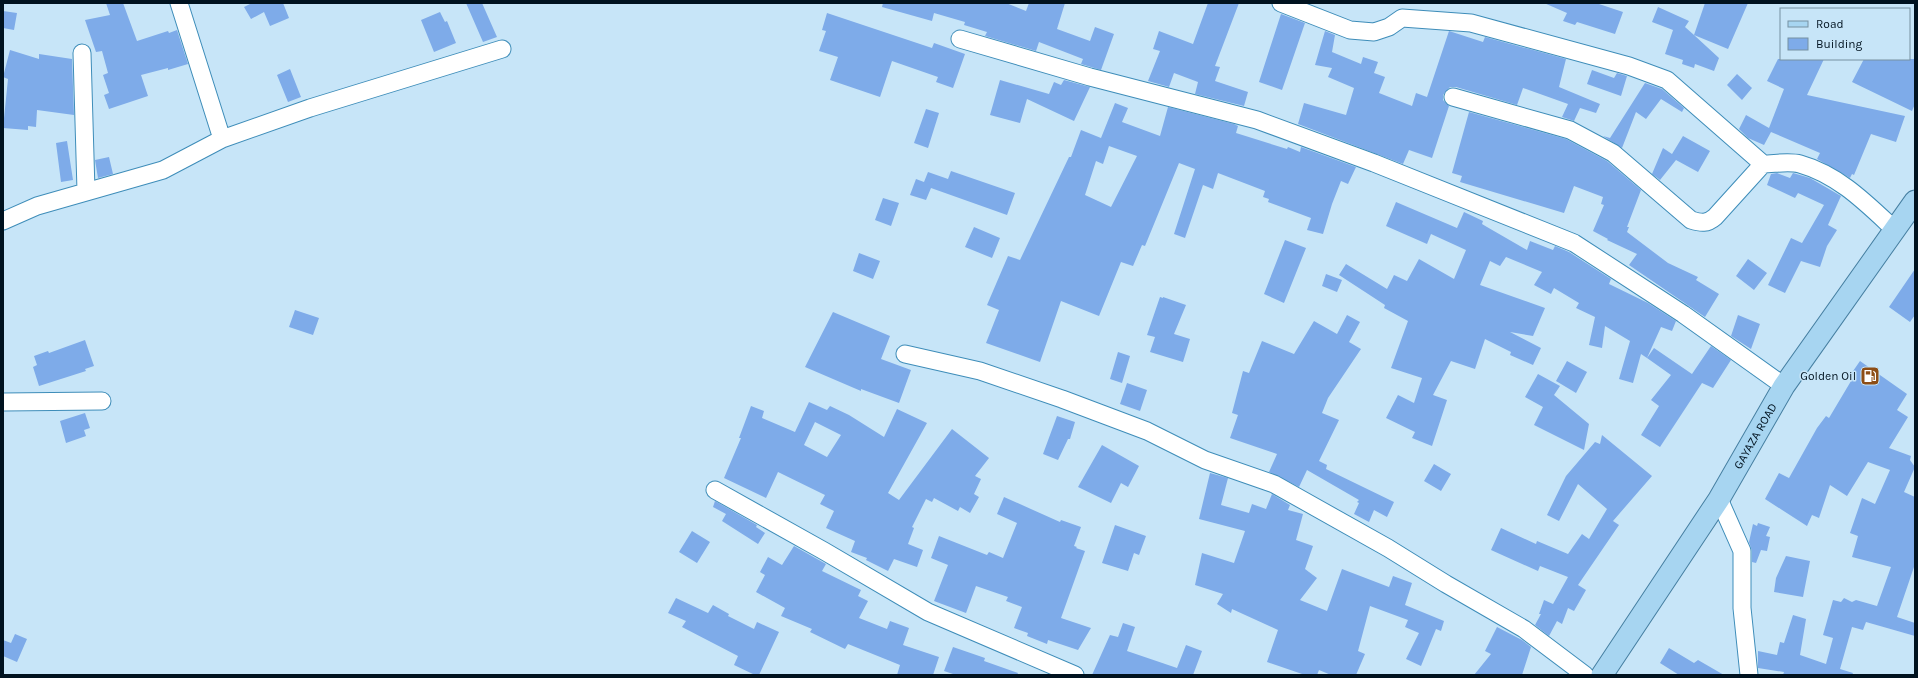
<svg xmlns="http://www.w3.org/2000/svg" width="1918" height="678" font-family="Karla,sans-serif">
<rect width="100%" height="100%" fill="#c7e5f8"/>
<path fill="#7eabe9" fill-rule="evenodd" d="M106 3H123L137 41 168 31 169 33 177 30 188 64 168 70V68L141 75 148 96 109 109 104 95 109 93 103 75 108 73 102 51 96 52 85 20 110 15Z
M252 3H283L289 18 270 26 264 12 251 19 244 7Z
M466 3H482L497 37 483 42Z
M883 3H1006L1026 11 1029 3H1065L1057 29 1090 41 1095 27 1114 34 1101 70 1081 64 1083 59 1039 42 1036 51 985 36 987 32 964 25 965 22 934 13 932 21 882 7Z
M1208 3H1239L1215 66 1220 67 1215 81 1248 92 1244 106 1195 94 1198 82 1174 73 1169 87 1148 81 1160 51 1153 49 1159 31 1193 44Z
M1544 3H1596L1623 12 1615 34 1577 22 1575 25 1563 21 1567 13Z
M1705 3H1748L1728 49 1694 35 1719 58 1714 71 1695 64 1694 68 1682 64 1683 60 1665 54 1673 30 1652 22 1658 7 1689 21 1685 27 1694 35Z
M3 11 17 13 14 30 3 28Z
M440 12 445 22 447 21 456 43 434 52 421 20Z
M827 13 932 48 934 43 965 54 953 88 936 82 938 77 892 61 880 97 830 80 838 57 819 51 826 31 822 30Z
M1281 14 1305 23 1282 90 1259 82Z
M1325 31 1335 35 1332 52 1361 64 1363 57 1378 62 1374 73 1385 77 1379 93 1412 106 1416 93 1427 97 1449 31 1483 42 1485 37 1566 59 1559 87 1600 104 1596 113 1580 108 1574 121 1562 117 1568 104 1523 88 1517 105 1456 87H1450L1443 95V100L1449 106 1432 158 1409 150 1403 164 1298 124 1304 103 1346 115 1354 88 1328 77 1332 68 1315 65Z
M10 50 39 59V54L72 59 74 115 37 110 36 127 28 126V130L3 128 8 79 3 77Z
M1778 59H1824L1807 95 1905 116 1896 142 1871 134 1854 175 1852 174 1850 178 1817 159 1820 153 1771 132 1764 145 1748 138 1739 129 1746 115 1769 128 1784 89 1767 81Z
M1864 59H1915V104L1912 111 1852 82Z
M290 69 301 97 288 102 277 75Z
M1592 70 1614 78 1617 73 1627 76 1621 96 1587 84Z
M1737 74 1752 88 1742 100 1727 85Z
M1000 80 1049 94 1054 82 1061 85 1064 80 1090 87 1074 121 1027 99 1020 123 990 115Z
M1645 83 1662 89 1684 108 1682 112 1661 99 1646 119 1636 112 1622 148 1603 136 1610 138Z
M1115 103 1128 108 1122 122 1160 136 1168 107 1234 124 1238 126 1236 133 1287 149 1288 147 1300 152 1301 147 1356 167 1348 184 1341 181 1332 204 1323 234 1307 230 1311 218 1268 202 1269 199 1263 197 1265 191 1218 173 1213 189 1203 185 1185 238 1174 234 1195 169 1179 163 1145 246 1142 245 1133 266 1121 262 1099 316 1061 301 1040 362 986 343 999 310 987 305 1008 256 1020 260 1069 157H1071L1081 130 1101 138ZM1109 146 1137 156 1111 207 1085 195 1096 161 1103 164Z
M926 109 939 113 928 148 914 143Z
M1469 112 1566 139 1607 161 1641 190 1627 227H1629L1627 232 1668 263 1698 277 1696 280 1719 294 1705 317 1629 265 1637 254 1607 240 1608 239 1593 231 1604 205 1601 204 1603 197 1574 186 1564 213 1460 182 1462 176 1452 173Z
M1683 136 1710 151 1698 172 1676 160 1660 180 1652 174 1663 148 1672 154Z
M67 141 73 180 61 182 56 143Z
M109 157 113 174 98 178 95 160Z
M951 171 1015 193 1007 215 931 188 926 200 910 195 916 179 924 182 928 172 948 179Z
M1777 173 1790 178 1793 173 1810 178 1841 196 1828 225 1837 230 1827 246 1820 267 1801 261 1785 293 1768 285 1791 238 1802 243 1824 205 1798 193 1795 198 1767 185 1771 174Z
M883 198 899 203 891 226 875 220Z
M1396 202 1457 228 1464 212 1483 221 1482 224 1487 227 1527 250 1530 241 1553 250 1555 246 1569 252 1611 279 1609 284 1648 303 1676 321 1672 331 1661 327 1647 358 1641 354 1633 383 1619 379 1630 341 1605 326 1602 348 1589 345 1595 317 1576 308 1579 303 1554 288 1551 294 1534 285 1542 272 1506 257 1500 266 1490 261 1480 285 1545 308 1533 336 1510 332 1541 348 1533 365 1510 355 1511 352 1485 339 1475 369 1451 361 1433 395 1447 400 1432 446 1412 438 1415 432 1386 418 1398 395 1414 403 1422 378 1391 368 1408 321 1384 308 1385 305 1339 275 1346 264 1387 289 1394 275 1407 281 1419 259 1454 279 1466 250 1431 234 1427 244 1386 226Z
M974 227 1000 238 992 258 965 247Z
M1285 240 1306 248 1284 303 1264 294Z
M859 253 880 261 873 279 853 271Z
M1748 259 1767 273 1754 290 1736 276Z
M1915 269V315L1910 322 1889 307Z
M1326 274 1342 280 1337 292 1322 286Z
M1160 297 1163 298V297L1186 305 1174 334 1190 339 1183 362 1150 352 1155 337 1147 335Z
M295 310 319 318 313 335 289 327Z
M833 312 890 336 881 359 911 370 899 403 861 389V391L805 367Z
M1347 315 1360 322 1349 342 1361 349 1328 398 1322 413 1339 420 1319 461 1327 465 1326 469 1394 502 1387 517 1374 510 1369 522 1354 514 1359 503 1357 502 1359 500 1307 470 1299 487 1269 472 1277 454 1230 438 1238 415 1232 413 1243 371 1249 373 1262 341 1294 354 1314 321 1337 334Z
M1738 315 1760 324 1751 349 1731 336Z
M85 340 94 366 85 369 86 371 39 386 33 367 37 365 34 356 48 351 49 353Z
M1711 346 1731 360 1713 388 1702 383 1660 447 1641 435 1659 406 1651 400 1671 375 1647 358 1654 348 1692 374Z
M1118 352 1130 356 1122 383 1110 379Z
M1567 361 1587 372 1576 393 1556 381Z
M1860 361 1907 394 1897 410 1908 417 1889 448 1911 456 1910 460 1915 467 1904 492 1915 497V564L1897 617 1915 623V636L1866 622 1863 630 1852 627 1840 669 1853 673 1852 675H1783L1784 672 1758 668V651L1777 655 1780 642 1784 643 1793 615 1806 619 1800 655 1826 664 1833 638 1823 635 1833 600 1841 602 1844 598 1852 602 1856 600 1877 606 1891 567 1852 557 1858 536 1850 533 1862 498 1875 504 1890 470 1868 462 1847 496 1830 485 1819 518 1812 515 1807 526 1765 499 1779 473 1789 478 1817 428 1826 416 1829 418 1854 376 1851 374Z
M1538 374 1560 386 1554 395 1589 424 1584 450 1534 425 1543 407 1525 397Z
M1127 383 1147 390 1140 411 1120 404Z
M809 402 827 410 830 406 849 415 884 437 897 409 927 423 888 493 899 500 952 429 989 458 975 476 981 479 974 494 979 497 970 513 960 507 958 511 934 498 932 502 926 499 912 527 914 528 908 544 923 550 917 567 894 559 888 571 866 560 867 558 851 552 855 541 826 528 834 511 820 504 825 495 778 472 766 498 724 478 741 438H739L751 406 764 411 762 418 795 432ZM815 422 841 435 827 457 804 445Z
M85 413 90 428 84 430 86 436 66 443 60 421Z
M1057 416 1075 422 1070 439H1068L1058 460 1043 454Z
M1602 435 1652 476 1613 521 1619 525 1578 585 1586 590 1574 611 1568 608 1562 624 1557 621 1549 636 1535 625 1541 614H1539L1544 600 1553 604 1568 577 1540 566 1538 571 1491 550 1501 528 1536 544 1537 541 1568 554 1582 534 1589 539 1607 509 1578 484 1559 521 1547 515 1566 476 1595 442 1600 444Z
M1102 445 1139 466 1128 487 1121 483 1111 503 1078 487Z
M1434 464 1451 474 1441 491 1424 481Z
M1210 473 1228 478 1221 505 1249 513 1252 504 1266 509 1272 494 1290 505 1288 510 1303 514 1296 540 1313 546 1305 569 1317 578 1300 600 1327 611 1342 569 1389 587 1393 576 1412 583 1405 605 1444 621 1441 631 1436 629 1421 666 1406 659 1419 633 1405 627 1408 620 1370 606 1358 651 1365 654 1356 675H1331L1319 670 1317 675H1305L1267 662 1278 630 1232 609 1231 613 1217 604 1223 594 1195 585 1202 553 1234 563 1245 531 1199 519Z
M1004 497 1060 522 1061 520 1081 527 1074 546 1077 547 1076 548 1085 551 1061 618 1091 628 1078 650 1048 640 1047 644 1027 636 1028 633 1014 628 1022 607 1006 601 1008 597 976 586 966 613 934 601 948 565 931 558 939 536 987 555 989 552 1003 558 1017 523 997 514Z
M715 501 757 525 756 527 765 533 758 544 722 521 726 514 713 507Z
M1758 523 1770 527 1766 536 1770 537 1767 551 1761 550 1756 563 1752 562V551L1749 542 1753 524 1757 526Z
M1115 525 1146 536 1139 555 1134 553 1128 571 1102 563Z
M692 531 710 542 697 563 679 552Z
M794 546 826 564 822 571 861 590 858 596 868 601 859 618 887 629 890 621 909 628 903 645 939 657 933 675H897L900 665 848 644 845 649 810 632 812 629 781 616 785 608 756 592 765 575 760 572 768 557 782 565Z
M1786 556 1810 561 1803 597 1774 592 1776 578Z
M676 598 708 613 713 605 729 614 728 616 754 629 757 622 779 632 759 675H755L734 665 738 656 682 627 686 621 668 613Z
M1123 623 1135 627 1127 651 1177 668 1186 645 1202 651 1193 675H1092L1110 635 1118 637Z
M1497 627 1522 640 1531 647 1522 675H1474L1491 654 1485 651Z
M15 634 27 639 17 662 3 656V640L11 643Z
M953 647 985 658 984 661 1018 673 1017 675H956L944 671Z
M1669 648 1694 663 1698 660 1724 675H1679L1660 663Z"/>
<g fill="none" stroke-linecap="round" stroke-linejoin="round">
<defs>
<path id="minor" d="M179 3 222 139
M1281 3 1350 30 1374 32 1389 27 1402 18 1471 23 1629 66 1667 80 1763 164C1774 164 1789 161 1800 164 1839 175 1867 204 1895 230
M960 39 1090 77 1257 120 1374 163 1574 243 1683 314 1784 386
M82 53 86 191
M1453 97 1570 130 1613 153 1691 220C1701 223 1707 224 1715 217L1763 164
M3 221 37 206 163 170 222 139 310 108 502 49
M905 354 980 371 1062 399 1147 431 1205 460 1274 484 1388 548 1446 584 1524 629 1585 675
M3 402 102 401
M715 490 824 551 928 612 1075 675
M1719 499 1742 551V608L1749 675"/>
<g id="major">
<path id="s1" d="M1602 675 1719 499 1784 386 1915 201"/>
</g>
</defs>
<use href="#minor" stroke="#3e8db9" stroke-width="19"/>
<use href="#major" stroke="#467fa1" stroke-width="23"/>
<use href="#minor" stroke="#fff" stroke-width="17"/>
<use href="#major" stroke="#a7d5f1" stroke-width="21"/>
</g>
<defs>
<symbol id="fuel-square" viewBox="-11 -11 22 22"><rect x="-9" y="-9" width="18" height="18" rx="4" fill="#8d4d15" stroke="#c7e5f8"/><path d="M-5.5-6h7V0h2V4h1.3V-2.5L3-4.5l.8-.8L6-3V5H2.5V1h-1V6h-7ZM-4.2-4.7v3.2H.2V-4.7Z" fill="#fff"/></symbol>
</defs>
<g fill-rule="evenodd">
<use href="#fuel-square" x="1859" y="365" width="22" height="22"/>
</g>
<g text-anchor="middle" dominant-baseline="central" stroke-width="3" stroke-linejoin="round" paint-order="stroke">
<g font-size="12" fill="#00121f" stroke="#c7e5f8" text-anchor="end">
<text x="1856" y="376">Golden Oil</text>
</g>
<g font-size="12" fill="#00121f" stroke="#c7e5f8">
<text stroke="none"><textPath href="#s1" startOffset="284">GAYAZA ROAD</textPath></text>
</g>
</g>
<rect width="1918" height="678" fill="none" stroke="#00121f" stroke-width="8"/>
<rect x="1780" y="8" width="130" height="52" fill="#c7e5f8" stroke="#7791a1"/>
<rect x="1788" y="21" width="20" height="6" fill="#a7d5f1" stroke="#7791a1"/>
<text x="1816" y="28" font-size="12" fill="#00121f">Road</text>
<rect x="1788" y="38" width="20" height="12" fill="#7eabe9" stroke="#7791a1"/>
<text x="1816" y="48" font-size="12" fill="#00121f">Building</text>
</svg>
